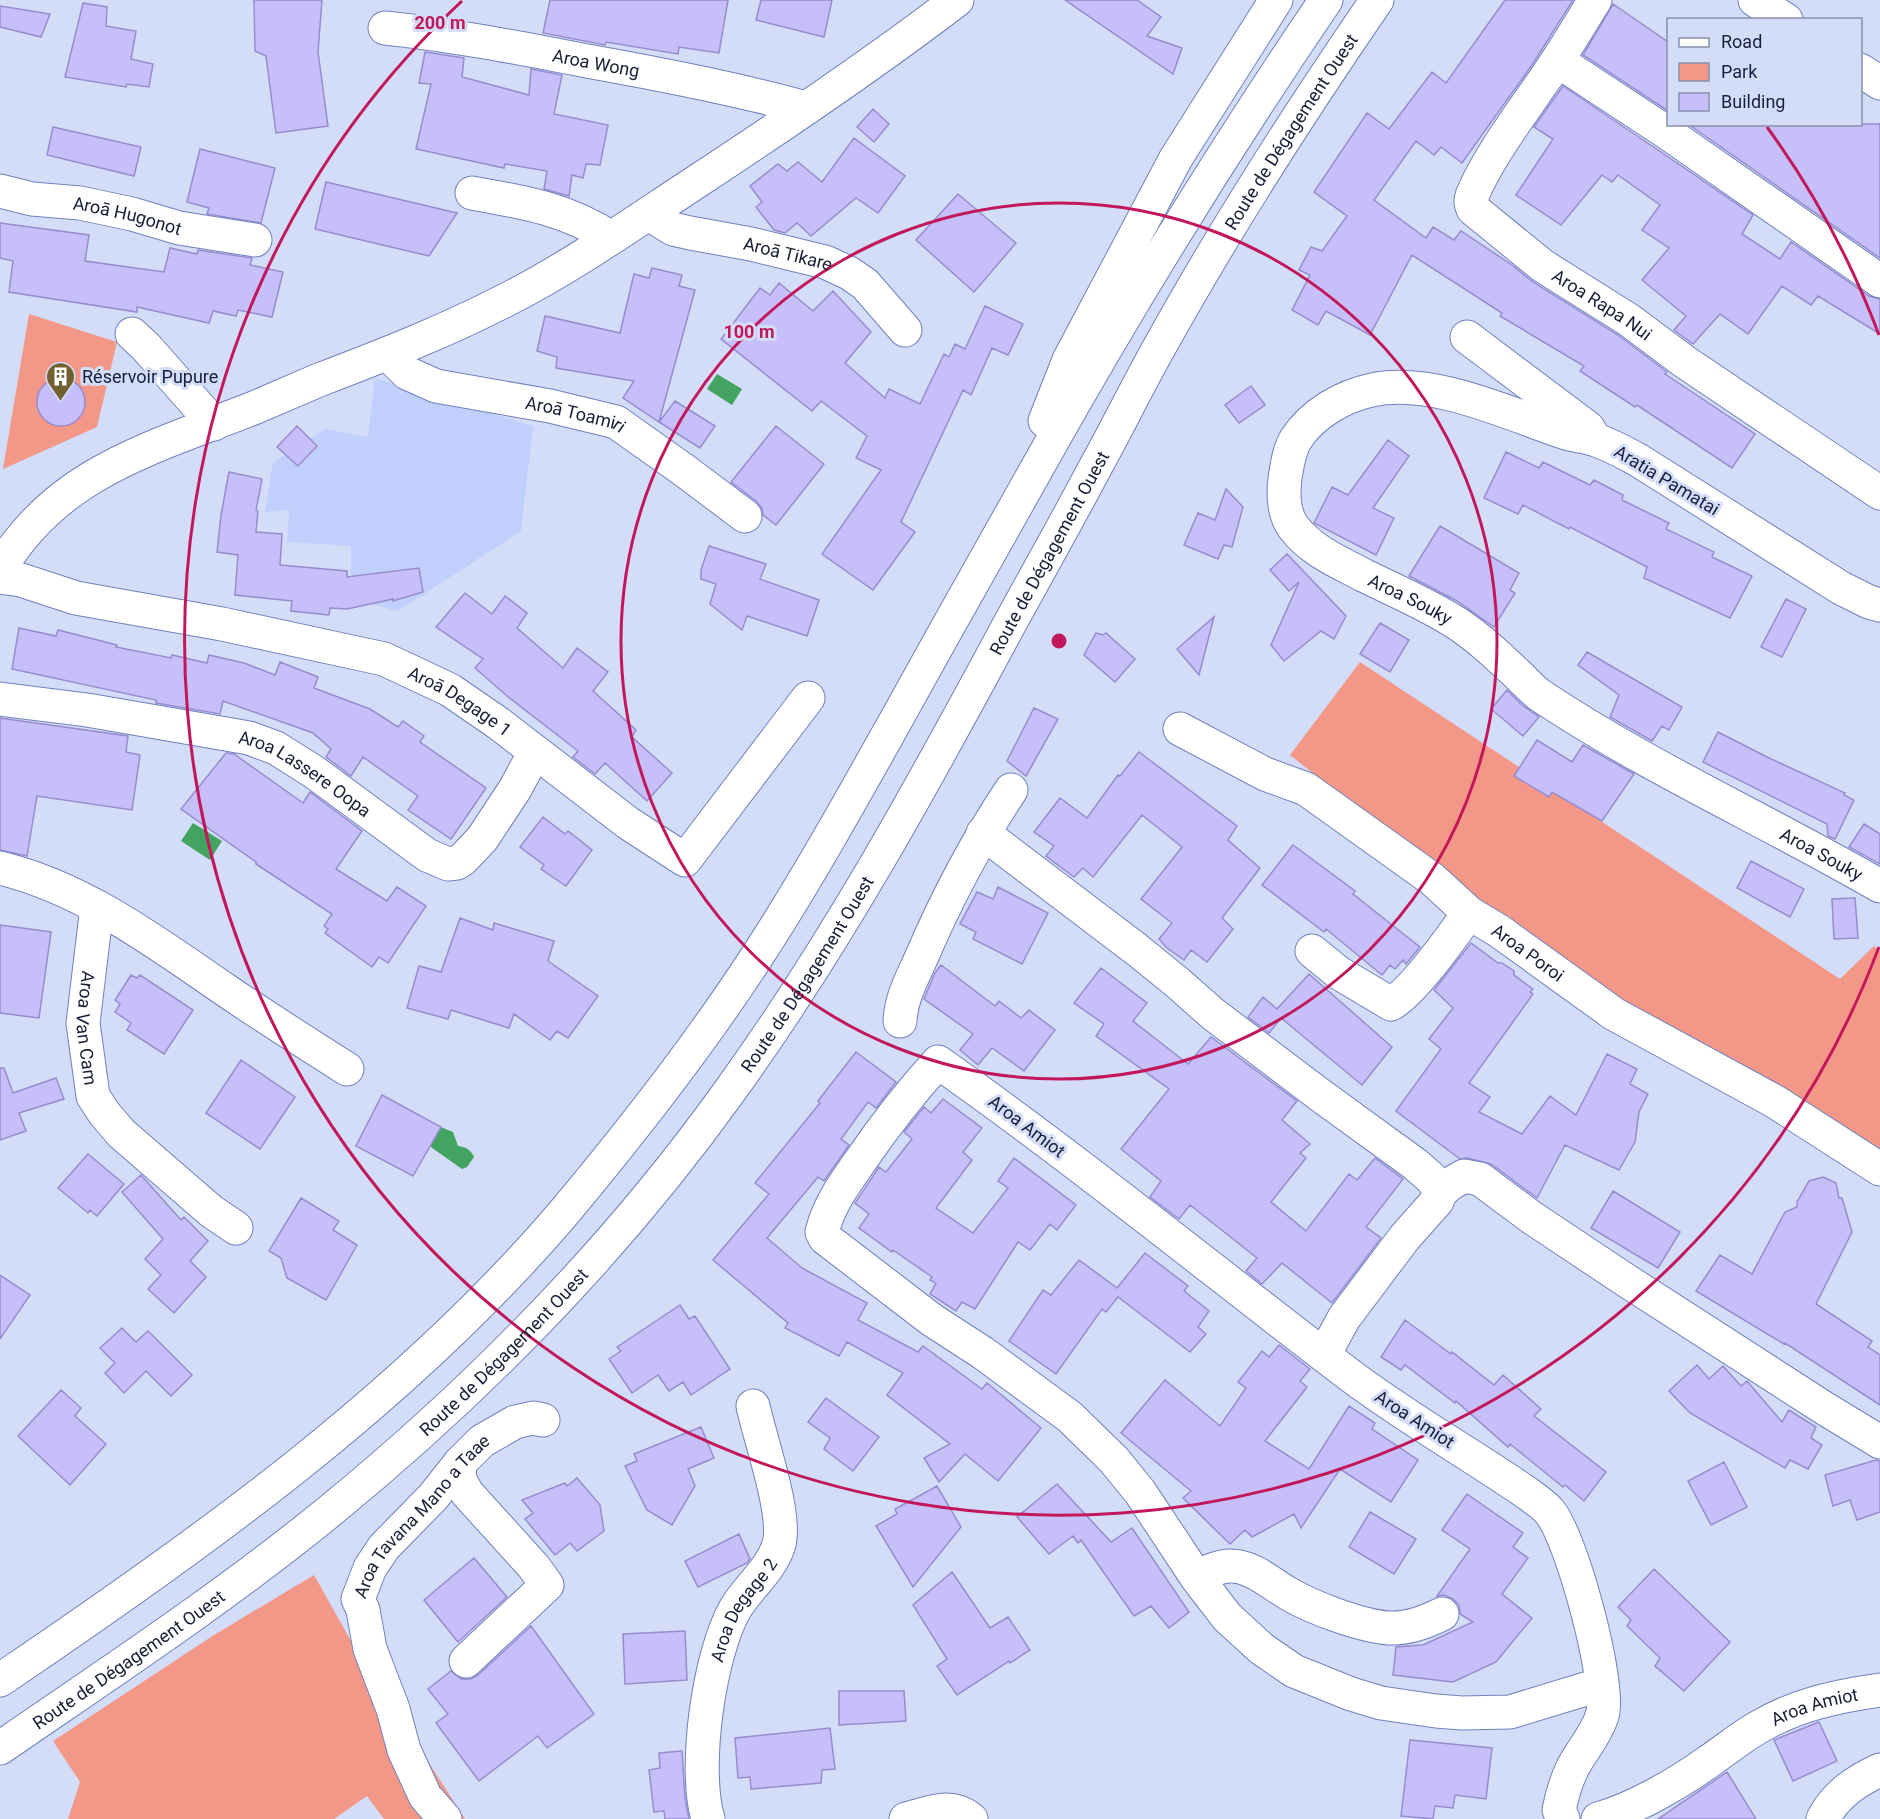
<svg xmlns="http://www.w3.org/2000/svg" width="1880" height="1819" font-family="Roboto,sans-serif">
<rect width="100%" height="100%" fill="#d3ddf8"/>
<path fill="#c1cffc" d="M375 378 533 426 521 531 398 611 351 599V546L287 542 289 510 265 512 273 463 325 429 368 437Z"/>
<path fill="#f39888" d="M29 314 117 342 97 427 3 469Z
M1360 662 1840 979 1874 946 1880 951V1159L1612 997 1459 888 1290 755Z
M314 1575 355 1648 465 1819H384L367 1796 334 1819H68L80 1782 53 1741 214 1635Z"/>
<path fill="#42a460" d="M717 374 742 389 732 405 707 389Z
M193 823 222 841 210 860 181 841Z
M438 1126 453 1132 458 1146C466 1147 471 1150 474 1157L467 1167 462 1169 428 1145Z"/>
<path fill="#c7bff9" stroke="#968cce" stroke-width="1.5" d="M254 0H322L318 52 328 126 276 133 266 56 255 51Z
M550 0H728L719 53 679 47 678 54 606 42 605 45 543 33Z
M761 0H832L824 37 756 20Z
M1065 0H1137L1161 17 1147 36 1182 48 1173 74Z
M1505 0H1573L1532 65 1462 163 1441 147 1434 155 1416 141 1374 200 1426 238 1433 227 1454 240 1461 231 1512 265 1533 282 1618 335 1667 372 1665 374 1755 434 1732 468 1637 405 1635 407 1580 371 1584 366 1500 316 1502 313 1412 255 1370 335 1326 311 1318 325 1292 310 1310 275 1299 270 1311 247 1322 251 1347 216 1314 192 1367 113 1389 129 1432 72 1446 83Z
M83 3 107 7 106 26 136 31 131 59 153 64 149 87 127 84 126 87 65 77Z
M1613 4 1668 42V111L1583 55Z
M0 6 50 14 41 37 0 27Z
M425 52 464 58 462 77 529 95 531 69 562 75 554 114 608 125 600 165 586 164 583 178 572 175 569 196 544 189 547 171 505 164 504 168 416 149 431 84 419 83Z
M1563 86 1658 150 1753 215 1742 234 1780 259 1791 242 1869 296 1880 299V334L1818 296 1811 305 1782 286 1748 334 1720 314 1693 344 1674 330 1686 316 1642 280 1669 248 1642 230 1660 205 1618 175 1612 182 1602 175 1561 225 1516 195 1553 139 1534 127Z
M873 109 889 124 874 142 857 127Z
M1688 124H1880V258Z
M53 127 141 147 134 176 47 155Z
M854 138 905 176 878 213 856 198 811 236 797 223 785 233 774 230 756 207 762 202 750 186 778 164 787 171 798 162 822 182Z
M200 149 275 168 261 223 207 214 209 208 187 202Z
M326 182 457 213 429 256 315 229Z
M958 194 1016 243 974 292 916 240Z
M0 223 89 235 85 261 164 272 170 248 197 254 198 250 252 258 250 265 283 272 272 317 238 310 236 316 213 311 209 323 137 307V312L9 292 13 261 0 258Z
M652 268 682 275 679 286 695 290 659 422 623 398 634 381 556 368 557 357 537 351 545 316 620 333 634 274 649 278Z
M779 283 813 311 833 291 871 332 845 363 885 398 889 389 920 404 944 354 949 357 955 344 965 349 985 306 1023 324 1008 355 992 348 971 395 963 390 901 522 915 532 873 590 822 554 881 470 856 458 867 436 821 401 812 411 721 339 760 288 770 295Z
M37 402a24 24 0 1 1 48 0a24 24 0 1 1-48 0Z
M1251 386 1265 405 1239 423 1225 405Z
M675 401 715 426 700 448 659 422Z
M297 426 317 446 298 466 277 447Z
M776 426 824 464 776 525 763 515 762 508 756 501 731 482Z
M1388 440 1409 456 1373 508 1394 518 1376 555 1314 523 1332 487 1348 495Z
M1506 452 1539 468 1543 462 1590 485 1594 480 1623 495 1622 500 1669 523 1666 529 1714 552 1712 557 1752 576 1730 618 1644 578 1647 567 1570 527 1569 529 1523 505 1518 514 1484 498Z
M229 472 262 479 256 510 258 511 256 532 282 534 280 565 347 571V577L419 568 423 592 393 601V599L347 609 330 608 329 615 291 611 292 601 235 595 238 555 217 552 221 515Z
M1226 489 1243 507 1232 547 1224 545 1218 559 1184 545 1198 513 1215 520Z
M1440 526 1519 573 1510 590 1515 593 1494 627 1457 601 1409 576Z
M709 546 766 564 760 579 819 600 807 636 747 616 742 630 710 604 716 584 701 579V570Z
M1287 554 1346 616 1334 639 1321 631 1284 661 1271 645 1299 582 1289 591 1270 570Z
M465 593 492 614 505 596 527 613 517 628 563 668 577 648 608 672 593 691 636 730 632 737 672 773 647 801 605 763 595 774 573 757 578 751 507 696 475 668 483 659 436 627Z
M1786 599 1806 609 1782 657 1761 647Z
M1214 617 1199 675 1177 649Z
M1380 623 1409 640 1390 672 1360 654Z
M19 628 56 636 58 630 117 645 116 647 171 658 172 655 207 663 209 655 244 663 275 675 280 662 318 677 314 688 370 709 398 727 403 721 424 736 420 742 486 788 451 839 408 810 418 796 363 757 351 776 326 757 331 749 313 733 223 701 220 714 156 703V700L12 669Z
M1096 633 1103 635 1106 633 1135 659 1115 682 1084 655Z
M1587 652 1682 707 1669 730 1662 726 1652 741 1610 717 1619 695 1578 665Z
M1507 690 1522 705 1539 717 1523 736 1491 709Z
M1034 708 1058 719 1026 776 1007 761Z
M0 718 128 736 126 752 140 755 132 810 37 796 27 856 0 850Z
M1718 732 1767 757 1845 793 1844 795 1854 800 1835 839 1828 836 1827 824 1703 762Z
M1537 740 1572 762 1583 745 1634 774 1602 821 1552 792 1549 797 1514 776Z
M1139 752 1237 826 1228 840 1260 868 1222 918 1233 929 1207 962 1191 950 1184 960 1167 948 1159 939 1172 923 1141 899 1182 847 1142 815 1093 877 1083 868 1074 877 1046 856 1054 846 1034 832 1060 798 1087 818 1118 775 1120 776Z
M226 753 234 754 303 803 310 792 362 831 336 869 387 901 397 887 426 906 388 963 379 957 372 967 325 933 328 929 324 926 332 914 256 864V862L181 809Z
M543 817 565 834 568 831 592 850 566 886 541 869 544 865 520 847Z
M1864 824 1880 834V864L1849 847Z
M1293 845 1355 891 1353 894 1420 947 1406 964 1403 960 1395 969 1390 965 1382 975 1326 929 1324 932 1262 885Z
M1751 861 1804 889 1790 917 1737 888Z
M998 887 1048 913 1022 964 973 939 976 932 960 924 977 892 993 899Z
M1855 898 1858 938 1834 939 1832 899Z
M460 918 493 930 494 923 554 941 548 961 598 996 568 1038 557 1031 550 1040 514 1014 509 1028 451 1010 448 1019 407 1008 419 966 441 972Z
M0 925 51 932 39 1018 0 1013Z
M1471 943 1498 963H1502L1514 971V975L1533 989 1530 992 1533 994 1469 1083 1490 1097 1479 1112 1522 1134 1550 1096 1576 1115 1607 1054 1637 1069 1630 1084 1648 1094 1639 1112 1635 1142 1619 1170 1565 1145 1537 1198 1491 1164 1467 1158 1460 1159 1396 1111 1441 1049 1429 1039 1453 1008 1434 990Z
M941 965 995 1006 999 1001 1021 1018 1029 1010 1055 1030 1024 1071 992 1048 978 1065 960 1050 973 1034 924 999 935 973Z
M1101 968 1147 1003 1133 1021 1188 1064 1211 1037 1297 1101 1282 1120 1310 1144 1300 1153 1306 1158 1271 1202 1306 1231 1349 1174 1357 1180 1375 1158 1403 1179 1366 1227 1381 1238 1332 1303 1282 1263 1262 1284 1246 1271 1257 1258 1190 1205 1179 1219 1150 1197 1161 1181 1121 1149 1169 1089 1096 1036 1104 1024 1074 1003Z
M1309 974 1392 1047 1362 1085 1281 1018 1269 1033 1248 1017 1263 997 1277 1009Z
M131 975 137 978 140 975 193 1010 164 1054 127 1030 131 1023 115 1012 120 1004 115 1000Z
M856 1052 896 1082 876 1108 868 1102 841 1139 849 1145 824 1181 818 1177 767 1238 802 1268 867 1303 858 1320 918 1352 923 1346 982 1389 987 1383 1041 1428 998 1481 965 1454 939 1482 924 1458 950 1444 887 1395 903 1373 847 1342 839 1356 785 1328 788 1323 713 1260 769 1194 755 1183 820 1103 818 1101Z
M241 1060 295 1097 260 1149 206 1113Z
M0 1068H4L13 1093 56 1078 64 1099 19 1113 26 1131 0 1140Z
M382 1095 441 1127 413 1176 356 1146Z
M943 1099 982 1128 963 1152 972 1160 936 1208 973 1233 1008 1188 998 1181 1014 1158 1076 1205 1057 1230 1050 1224 1030 1250 1018 1242 975 1309 962 1302 956 1311 930 1294 936 1283 930 1280 932 1277 893 1250 892 1252 859 1228 869 1214 855 1203 879 1167 886 1172 912 1139 904 1132 924 1107 931 1113Z
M88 1154 124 1184 97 1216 90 1210 88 1213 58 1188Z
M141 1175 181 1220 184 1217 208 1241 190 1261 206 1277 174 1313 148 1289 161 1275 145 1259 163 1239 122 1192Z
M1823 1177 1836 1183 1839 1198H1842L1852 1232 1816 1304 1872 1341 1868 1347 1880 1355V1405L1785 1343 1784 1344 1696 1291 1720 1255 1752 1274 1785 1212 1797 1207V1202L1809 1181Z
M1613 1191 1680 1232 1658 1268 1591 1228Z
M301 1198 339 1221 333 1230 357 1245 326 1300 287 1278 281 1258 269 1251Z
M1145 1253 1188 1286 1184 1291 1209 1311 1198 1327 1206 1334 1190 1352 1118 1297 1106 1312 1102 1309 1056 1374 1009 1341 1043 1290 1051 1295 1079 1260 1117 1288Z
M0 1275 30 1295 0 1339Z
M680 1305 689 1319 695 1316 730 1369 691 1395 683 1382 669 1391 658 1375 632 1393 609 1359 621 1351 617 1347Z
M1405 1320 1451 1354 1452 1352 1494 1385 1503 1375 1541 1409 1534 1416 1606 1472 1584 1501 1565 1485 1563 1487 1510 1444 1508 1447 1456 1401 1455 1403 1405 1365 1401 1370 1381 1357Z
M122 1328 136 1342 148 1331 192 1375 171 1396 146 1371 124 1393 105 1373 115 1363 100 1348Z
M1279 1345 1310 1369 1300 1381 1307 1387 1265 1441 1309 1469 1349 1406 1375 1423 1372 1429 1418 1460 1391 1502 1340 1469 1301 1528 1294 1514 1252 1537 1245 1530 1230 1544 1183 1498 1191 1491 1121 1433 1165 1380 1220 1426 1246 1388 1238 1382 1262 1351 1269 1357Z
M1697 1365 1709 1379 1723 1366 1741 1386 1747 1381 1782 1422 1789 1410 1816 1427 1811 1438 1822 1445 1808 1469 1790 1460 1785 1468 1690 1413 1669 1391Z
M61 1390 81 1408 75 1416 106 1444 70 1485 18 1436Z
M826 1398 879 1437 853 1471 824 1449 830 1438 808 1422Z
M701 1427 714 1458 688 1469 695 1486 672 1525 647 1510 625 1466 637 1461 634 1454Z
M1876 1460 1880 1461V1512L1857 1520 1850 1500 1833 1506 1825 1475Z
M1724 1462 1747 1507 1711 1525 1688 1481Z
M577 1478 600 1505 604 1531 577 1551 570 1543 555 1555 525 1519 533 1513 522 1500 565 1483 567 1486Z
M1057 1484 1111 1542 1132 1528 1189 1612 1169 1628 1151 1606 1134 1616 1081 1540 1078 1543 1073 1536 1049 1554 1017 1517Z
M937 1486 961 1527 913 1587 876 1526 897 1514 895 1509Z
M1467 1494 1523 1533 1513 1547 1528 1558 1502 1594 1532 1618 1496 1662 1453 1682 1393 1675 1396 1647 1423 1645 1473 1622 1460 1614 1459 1605 1453 1599 1444 1595 1437 1596 1470 1549 1442 1530Z
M1370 1512 1416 1539 1394 1574 1349 1547Z
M739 1534 750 1559 747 1563 698 1587 685 1561Z
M474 1558 507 1597 458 1642 424 1600Z
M1654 1569 1730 1642 1684 1691 1655 1666 1660 1658 1627 1626 1631 1620 1618 1607Z
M952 1572 990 1628 1008 1617 1030 1650 1010 1663 1009 1661 957 1695 937 1666 947 1659 913 1605Z
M531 1626 594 1714 547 1748 538 1736 479 1781 436 1723 448 1714 428 1689 451 1671 461 1679H471L478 1675Z
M685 1631 687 1680 625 1684 623 1634Z
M839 1691H904L906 1721 839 1725Z
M1819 1722 1837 1761 1793 1781 1774 1740Z
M830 1728 835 1769 822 1770 821 1783 751 1789 750 1777 738 1778 735 1738Z
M1410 1740 1492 1748 1486 1799 1455 1795 1453 1808 1435 1806 1433 1819 1401 1816Z
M682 1751 685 1798 689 1819H665L664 1811 654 1812 649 1770 660 1768 659 1753Z
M1727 1772 1756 1819H1658Z"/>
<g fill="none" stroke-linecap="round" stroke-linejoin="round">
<defs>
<g id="minor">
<path id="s1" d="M1595 0C1577 29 1560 58 1540 86 1518 118 1486 161 1472 196 1470 202 1471 204 1473 209L1543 266 1629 320 1685 362 1880 493"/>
<path d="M1755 0 1786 20"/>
<path id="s2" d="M385 28C453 35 520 48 587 61 660 74 734 88 806 108"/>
<path d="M1558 61 1669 134 1880 281"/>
<path d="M1860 70 1880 83"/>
<path id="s3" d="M0 191 32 199 80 203 132 214 179 228 255 240"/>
<path d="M472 193C523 202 567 209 611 238"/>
<path id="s4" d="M649 214 673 229 690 233 751 244 825 262 849 273 865 284 905 330"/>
<path d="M132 334 146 347 214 424"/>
<path d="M1467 337 1588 428 1593 436"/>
<path id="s5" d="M388 354 407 373 436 386 550 406 616 422 681 468 745 516"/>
<path d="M0 569C58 470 157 447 256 407 277 398 298 389 319 380 382 356 446 331 506 300 571 267 632 224 693 184 783 125 872 65 957 0"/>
<path id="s6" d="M0 577 21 580 76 598 222 624 384 659 450 690 498 723 628 823 685 860 808 698"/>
<path id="s7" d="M1880 605 1869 602 1841 588 1638 460C1625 453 1611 445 1596 440 1585 436 1574 436 1563 432 1507 413 1431 377 1372 390 1343 396 1312 414 1296 439 1289 450 1287 466 1285 478 1283 495 1283 514 1294 528 1313 552 1339 562 1365 576 1396 591 1429 605 1458 624 1479 638 1497 655 1516 673 1524 680 1532 690 1541 696 1649 768 1768 821 1880 886"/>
<path id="s8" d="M0 699 87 710 249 738 276 748 314 772 427 855 448 864 457 863 463 859 482 839 515 789 535 752"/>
<path id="s9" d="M1180 729 1265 774 1306 789 1432 879 1469 913 1499 931 1614 1014 1774 1101 1880 1169"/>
<path d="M983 833 1136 949 1178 983 1213 1014 1320 1095 1415 1164 1431 1178 1441 1192 1437 1201 1405 1237 1344 1318 1324 1355"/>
<path d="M0 868C83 888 154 941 224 989 265 1017 306 1043 347 1069"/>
<path id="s10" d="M97 907 83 1023 93 1096 104 1113 121 1133 211 1211 236 1228"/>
<path d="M1312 951 1339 973 1391 1004C1415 990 1452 936 1469 913"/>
<path d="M900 1021C901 997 913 977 922 956 947 898 976 843 1011 790"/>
<path d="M1441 1192 1450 1184 1464 1176 1480 1179 1531 1217 1624 1279 1824 1408 1880 1442"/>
<path d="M460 1463 459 1478 467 1493 534 1567 547 1585 466 1661"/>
<path d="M1196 1576C1211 1571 1224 1563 1240 1567 1258 1571 1273 1585 1289 1594 1313 1608 1361 1626 1389 1628 1407 1629 1426 1622 1442 1614"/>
<path id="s11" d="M445 1819 425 1796 404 1750 393 1709 370 1649 363 1610 358 1599 370 1568 384 1547 433 1497 460 1463 482 1441 515 1422 533 1418 543 1420"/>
<path id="s12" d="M708 1819C693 1768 709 1655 735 1609 748 1587 772 1569 779 1544 787 1514 760 1439 753 1406"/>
<path d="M906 1819C930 1813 950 1802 971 1819"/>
<path d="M1563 1819 1559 1810C1562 1795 1566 1781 1573 1767 1582 1750 1596 1735 1602 1716 1612 1686 1571 1535 1549 1511 1542 1503 1532 1497 1524 1491 1464 1450 1400 1414 1343 1370 1208 1267 1077 1160 938 1062 910 1093 885 1125 861 1160 845 1183 829 1204 822 1232L825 1238 932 1320 983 1353 1070 1417 1114 1460 1140 1492 1197 1578 1227 1617 1262 1649 1294 1671 1351 1694 1381 1703 1436 1711 1462 1713 1510 1712 1602 1684"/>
<path id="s13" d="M1598 1819C1634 1809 1677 1784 1708 1762 1724 1751 1740 1738 1757 1728 1795 1705 1837 1696 1880 1690"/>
<path d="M1823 1819C1835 1795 1856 1781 1880 1770"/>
</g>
<g id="highway">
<path d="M1045 421 1069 360 1176 158 1276 0"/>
<path d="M0 1680C200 1545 403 1400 561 1216 629 1135 694 1052 752 964 804 885 850 802 896 720 945 631 995 543 1045 454 1132 299 1226 147 1326 0"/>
<path id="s14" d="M0 1748C112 1671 226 1596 331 1510 480 1388 617 1248 729 1092 836 944 923 785 1009 625 1038 572 1068 519 1096 466 1118 426 1138 385 1160 346 1226 227 1300 112 1377 0"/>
</g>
</defs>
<use href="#minor" stroke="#6f81bf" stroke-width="35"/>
<use href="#highway" stroke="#6f81bf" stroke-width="35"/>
<use href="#minor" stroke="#fff" stroke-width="33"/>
<use href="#highway" stroke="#fff" stroke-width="33"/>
</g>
<g fill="none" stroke="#c2185b" stroke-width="3">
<circle cx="1059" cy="641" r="438"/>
<path d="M1879 947A875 875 0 1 1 462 1M1767 127A875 875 0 0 1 1879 335"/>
</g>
<defs>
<symbol id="building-pin" viewBox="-11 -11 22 30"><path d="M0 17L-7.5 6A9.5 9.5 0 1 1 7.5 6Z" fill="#72602e" stroke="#d3ddf8"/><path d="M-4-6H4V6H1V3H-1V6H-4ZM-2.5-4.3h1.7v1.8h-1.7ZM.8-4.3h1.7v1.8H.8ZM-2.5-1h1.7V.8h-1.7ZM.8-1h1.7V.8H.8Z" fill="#fff"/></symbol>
</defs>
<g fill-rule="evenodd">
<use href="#building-pin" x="44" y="360" width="33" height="45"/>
</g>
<g text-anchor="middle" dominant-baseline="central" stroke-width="6" stroke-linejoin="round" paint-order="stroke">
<g font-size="18" fill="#181f38" stroke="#d3ddf8">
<text stroke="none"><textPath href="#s2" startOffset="214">Aroa Wong</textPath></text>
<text stroke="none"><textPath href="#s14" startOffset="2100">Route de Dégagement Ouest</textPath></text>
<text stroke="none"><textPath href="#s3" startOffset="130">Aroā Hugonot</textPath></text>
<text stroke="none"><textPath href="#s4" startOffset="146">Aroā Tikare</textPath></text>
<text stroke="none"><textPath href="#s1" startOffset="406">Aroa Rapa Nui</textPath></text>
<text stroke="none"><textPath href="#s5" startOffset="201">Aroā Toamiri</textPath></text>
<text transform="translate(1667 480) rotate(31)">Aratia Pamatai</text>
<text stroke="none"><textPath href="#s14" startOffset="1614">Route de Dégagement Ouest</textPath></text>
<text stroke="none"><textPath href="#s7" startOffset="884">Aroa Souky</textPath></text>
<text stroke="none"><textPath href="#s6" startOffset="480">Aroā Degage 1</textPath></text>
<text stroke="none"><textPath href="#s8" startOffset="318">Aroa Lassere Oopa</textPath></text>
<text stroke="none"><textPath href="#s7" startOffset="1370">Aroa Souky</textPath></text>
<text stroke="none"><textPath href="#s9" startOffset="416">Aroa Poroi</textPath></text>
<text stroke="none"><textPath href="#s14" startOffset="1128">Route de Dégagement Ouest</textPath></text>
<text stroke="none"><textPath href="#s10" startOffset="122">Aroa Van Cam</textPath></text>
<text transform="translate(1027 1126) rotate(37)">Aroa Amiot</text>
<text stroke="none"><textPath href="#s14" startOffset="642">Route de Dégagement Ouest</textPath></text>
<text transform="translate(1415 1419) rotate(33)">Aroa Amiot</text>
<text stroke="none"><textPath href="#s11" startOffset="345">Aroa Tavana Mano a Taae</textPath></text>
<text stroke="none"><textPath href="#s12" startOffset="218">Aroa Degage 2</textPath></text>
<text stroke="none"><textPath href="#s14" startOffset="156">Route de Dégagement Ouest</textPath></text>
<text stroke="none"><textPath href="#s13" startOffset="246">Aroa Amiot</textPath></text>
</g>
<g font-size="18" fill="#181f38" stroke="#d3ddf8" text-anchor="start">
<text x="82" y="376">Réservoir Pupure</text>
</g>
</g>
<circle cx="1059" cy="641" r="9" fill="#c2185b" stroke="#d3ddf8" stroke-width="3"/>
<g font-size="18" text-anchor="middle" font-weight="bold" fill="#c2185b" stroke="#d3ddf8" stroke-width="6" stroke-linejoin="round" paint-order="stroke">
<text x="440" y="29">200 m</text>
<text x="749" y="338">100 m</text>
</g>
<rect x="1667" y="18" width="195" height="108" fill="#d3ddf8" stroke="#8891ab" stroke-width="1.5"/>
<rect x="1679" y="38" width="30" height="9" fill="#ffffff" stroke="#8891ab" stroke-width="1.5"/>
<text x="1721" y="48" font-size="18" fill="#181f38">Road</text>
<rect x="1679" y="63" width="30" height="18" fill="#f39888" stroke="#8891ab" stroke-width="1.5"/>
<text x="1721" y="78" font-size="18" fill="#181f38">Park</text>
<rect x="1679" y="93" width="30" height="18" fill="#c7bff9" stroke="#8891ab" stroke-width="1.5"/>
<text x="1721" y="108" font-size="18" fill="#181f38">Building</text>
</svg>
